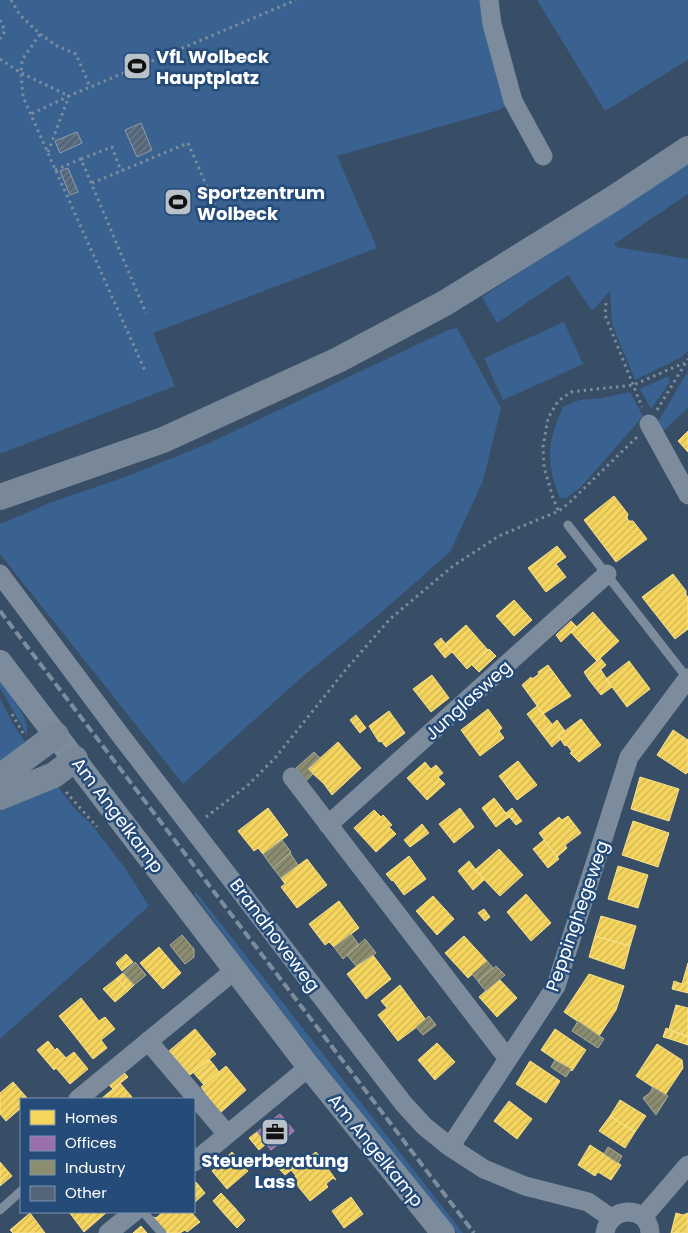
<svg xmlns="http://www.w3.org/2000/svg" width="688" height="1233" font-family="Poppins,sans-serif">
<defs>
<pattern id="homes-hatch" width="6" height="6" patternUnits="userSpaceOnUse" patternTransform="scale(1.25)"><rect width="6" height="6" fill="#f6d55c"/><path d="M-1 1l2-2M0 6l6-6M5 7l2-2" fill="none" stroke="#ccb358"/></pattern>
<pattern id="offices-hatch" width="6" height="6" patternUnits="userSpaceOnUse" patternTransform="scale(1.25)"><rect width="6" height="6" fill="#9970ab"/><path d="M-1 1l2-2M0 6l6-6M5 7l2-2" fill="none" stroke="#766080"/></pattern>
<pattern id="industry-hatch" width="6" height="6" patternUnits="userSpaceOnUse" patternTransform="scale(1.25)"><rect width="6" height="6" fill="#8c8c6e"/><path d="M-1 1l2-2M0 6l6-6M5 7l2-2" fill="none" stroke="#727260"/></pattern>
<pattern id="building-hatch" width="6" height="6" patternUnits="userSpaceOnUse" patternTransform="scale(1.25)"><rect width="6" height="6" fill="#55667a"/><path d="M-1 1l2-2M0 6l6-6M5 7l2-2" fill="none" stroke="#6e7d8e"/></pattern>
</defs>
<rect width="100%" height="100%" fill="#384d66"/>
<path fill="#396290" d="M0 0H489L513 101 499 110 337 156 377 248 153 333 175 386 0 454Z
M537 0H688V60L605 111Z
M688 161V194L614 244 616 247 688 259V351L680 358 635 380 612 324 610 291 592 311 568 275 497 323 482 297Z
M564 322 583 364 503 400 484 358Z
M457 328 501 408 483 481 450 552 376 617 302 677 183 784 0 554V524L52 502 125 477 207 444 448 330Z
M688 371V408L663 431 658 422Z
M666 377 669 378 670 382 651 409 640 389Z
M630 392 643 416 581 487 566 498H560C545 463 548 440 563 407L579 400 602 398Z
M0 679C11 696 29 715 27 735L0 688Z
M0 698 12 722 25 742 0 763Z
M55 783 75 809 91 824 125 868 149 906 0 1039V806Z
M196 892 463 1233H457C367 1122 278 1009 194 894Z"/>
<path fill="url(#homes-hatch)" stroke="#f9e28d" d="M688 431V452L678 441Z
M614 496 628 514 627 518 629 521H633L647 539 616 562 584 520Z
M557 546 566 557 556 564 566 577 546 592 528 568Z
M673 574 686 591V595L688 597V629L675 639 642 597Z
M514 600 532 620 514 636 496 616Z
M593 612 606 627 584 647 571 632Z
M571 621 577 627 561 642 556 635Z
M466 625 488 650 467 669 445 644Z
M606 627 619 641 597 661 584 647Z
M441 638 452 652 445 658 434 644Z
M489 649 496 656 479 672 472 665Z
M600 658 606 665 589 680 584 672Z
M629 661 650 689 627 707 606 679Z
M548 665 571 696 543 714 522 685 531 677 532 679 539 674 538 672Z
M601 670 612 687 601 695 589 680Z
M432 675 449 698 431 712 413 689Z
M537 706 552 724 542 734 527 714Z
M488 709 502 728 499 731 504 738 480 756 461 730Z
M389 711 405 733 386 747 381 741 379 742 369 726Z
M356 715 366 728 360 733 350 720Z
M581 719 601 745 579 762 570 753 572 752 567 745 565 746 558 736Z
M557 720 565 731 558 736 561 739 552 747 542 734Z
M673 730 688 740V772L686 774 657 755Z
M338 742 361 768 332 795 324 784 308 769Z
M518 761 537 785 517 800 499 776Z
M425 762 431 769 436 765 443 773 438 777 445 784 427 800 407 778Z
M640 777 679 789 669 821 631 809Z
M494 798 509 817 496 827 482 808Z
M268 808 288 835 263 854 258 848 254 851 238 831Z
M460 808 474 827 454 843 439 824Z
M512 808 522 821 516 825 506 813Z
M374 810 381 817 383 815 392 825 389 827 396 834 376 852 354 828Z
M568 816 581 833 565 845 567 848 557 857 539 833 559 817 562 820Z
M633 821 669 833 658 867 622 855Z
M422 824 429 833 410 847 404 840Z
M544 840 559 859 548 868 533 849Z
M499 849 523 875 500 896 475 870Z
M409 856 426 879 404 895 393 880 392 881 386 874Z
M307 859 327 885 297 908 281 887 285 884 281 878Z
M469 861 484 880 473 890 458 871Z
M618 866 648 875 638 908 608 899Z
M526 894 551 923 531 941 507 912Z
M433 896 454 919 437 935 416 911Z
M339 901 359 928 334 947 329 942 325 945 309 924Z
M484 909 490 917 485 921 478 913Z
M601 916 636 926 630 946 595 936Z
M464 936 487 961 468 978 445 953Z
M595 936 630 946 624 969 589 957Z
M159 947 181 973 163 989 140 963Z
M126 954 133 962 122 971 116 963Z
M372 954 391 979 366 999 347 974Z
M688 963V993L672 989 674 981 682 984Z
M123 973 134 985 128 991 117 978Z
M589 974 624 986 616 1010 599 1036 564 1012Z
M117 978 128 991 115 1002 103 989Z
M499 979 517 998 497 1017 479 997Z
M400 985 426 1020 398 1041 378 1015 387 1008 381 1001Z
M81 998 99 1021 105 1017 115 1029 101 1040 107 1048 93 1059 59 1016Z
M676 1005 688 1008V1037L669 1029Z
M666 1028 672 1031 670 1039 663 1037Z
M195 1029 216 1054 190 1075 169 1051Z
M555 1029 586 1050 572 1071 541 1050Z
M672 1031 688 1037V1045L670 1039Z
M48 1041 55 1050 57 1048 66 1058 74 1052 88 1069 70 1084 56 1068 54 1070 37 1050Z
M437 1043 455 1062 435 1080 418 1060Z
M657 1044 682 1060 683 1068 665 1095 636 1076Z
M209 1059 214 1065 198 1078 193 1072Z
M530 1061 560 1081 546 1103 516 1084Z
M214 1065 219 1072 204 1085 198 1078Z
M226 1066 246 1090 220 1113 201 1087Z
M122 1070 128 1077 113 1089 107 1083Z
M13 1082 28 1099H21V1108L6 1121 0 1114V1093Z
M120 1083 132 1097 129 1099H101Z
M620 1100 646 1116 635 1132 610 1116Z
M509 1101 532 1119 517 1139 494 1121Z
M610 1116 635 1132 625 1148 599 1131Z
M257 1132 266 1144 259 1150 249 1138Z
M590 1145 621 1165 611 1180 598 1172 595 1176 578 1165Z
M232 1152 248 1171 227 1189 212 1171Z
M316 1152 336 1180 333 1178 326 1184 328 1187 310 1201 292 1179 296 1176 291 1170Z
M294 1156 300 1163 285 1175 279 1169Z
M0 1162 12 1176 0 1186Z
M196 1182 205 1193 194 1203V1184Z
M221 1193 235 1208 226 1216 213 1201Z
M351 1197 363 1214 344 1228 332 1211Z
M235 1208 245 1220 237 1228 226 1216Z
M69 1212H107L84 1232Z
M163 1212H191L200 1222 187 1232 185 1230 180 1233H167L153 1217 156 1218Z
M30 1213 45 1233H13L10 1230Z
M676 1213 683 1215 688 1213V1233H671Z
M141 1226 147 1233H133Z"/>
<path fill="url(#offices-hatch)" stroke="#b89bc4" d="M280 1114 294 1131 271 1150 257 1132Z"/>
<path fill="url(#industry-hatch)" stroke="#aeae9a" d="M314 752 320 758 308 769 313 774 306 781 296 768Z
M282 840 291 852 273 868 263 854Z
M290 853 298 865 281 878 273 868Z
M351 934 359 945 343 959 334 947Z
M182 935 194 949V957L185 964 170 945Z
M365 939 376 953 356 966 347 955Z
M487 961 493 968 478 981 472 974Z
M135 962 146 975 134 985 123 973Z
M496 966 505 975 486 991 478 982Z
M429 1016 436 1025 423 1035 416 1027Z
M578 1021 604 1039 598 1048 572 1031Z
M555 1060 571 1069 566 1077 551 1067Z
M653 1087 668 1096 656 1115 643 1098 650 1093Z
M608 1147 622 1156 618 1163 604 1154Z"/>
<path fill="url(#building-hatch)" stroke="#909dac" d="M141 123 152 150 137 157 125 130Z
M77 132 82 143 60 153 55 141Z
M68 168 78 192 70 195 60 171Z"/>
<g fill="none" stroke-linecap="round" stroke-linejoin="round">
<path stroke="#7c8c9d" stroke-width="3" stroke-dasharray="2.5 4" stroke-linecap="butt" d="M11 0 20 15 40 34 22 60 21 73 23 97 146 373
M0 20 5 31 0 39
M40 34 57 46 76 54 90 87
M0 59 21 73 69 96 31 114
M48 152 69 96 296 0
M81 159 112 147 121 171
M55 170 81 159 146 313
M92 183 188 143 221 220 240 221
M606 303 605 315 642 407
M657 410 688 359
M558 510 553 498 544 467 543 447 548 418 558 401 571 392 633 385 684 363
M12 714 23 733
M66 792 97 827
M206 817 248 785 275 758 348 667 390 619 453 566 499 536 559 511 569 503 637 437"/>
<path stroke="#7c8c9d" stroke-width="9" d="M568 525 688 679
M0 1210 21 1191
M143 1212 162 1233"/>
<path stroke="#7c8c9d" stroke-width="19" d="M489 0 492 24 513 101 543 156
M649 424 688 495
M0 574 121 736 403 1103 424 1126 450 1147 484 1169 525 1186 588 1202 611 1218
M292 777 508 1059
M328 825 607 574
M148 1041 227 1134
M78 1099 235 970
M450 1147 556 986 629 757 688 678
M194 1162 309 1067
M643 1217 688 1165
M108 1233 134 1212
M605 1233C609 1205 649 1205 650 1233"/>
<path stroke="#7c8c9d" stroke-width="24" d="M0 662 309 1067 443 1233"/>
<path stroke="#788899" stroke-width="26" d="M0 497 163 440 338 360 445 303 611 200 688 149
M0 777 56 735
M0 797 54 775 75 759"/>
<path stroke="#7e8d9d" stroke-width="4" stroke-dasharray="9 4" stroke-linecap="butt" d="M0 611 474 1233"/>
</g>
<defs>
<symbol id="stadium-square" viewBox="-11 -11 22 22"><rect x="-9" y="-9" width="18" height="18" rx="4" fill="#b9c1c9" stroke="#254b79"/><path d="M0-5a6.5 5 0 1 0 0 10a6.5 5 0 1 0 0-10ZM-3.5-1.8h7v3.6h-7Z" fill="#111"/></symbol>
<symbol id="office-square" viewBox="-11 -11 22 22"><rect x="-9" y="-9" width="18" height="18" rx="4" fill="#b9c1c9" stroke="#254b79"/><path d="M-6-3h4V-5.5h4V-3h4V5H-6ZM-1-4.5V-3h2v-1.5ZM-6 0V1H6V0Z" fill="#111"/></symbol>
</defs>
<g fill-rule="evenodd">
<use href="#stadium-square" x="121" y="50" width="32" height="32"/>
<use href="#stadium-square" x="162" y="186" width="32" height="32"/>
<use href="#office-square" x="259" y="1116" width="32" height="32"/>
</g>
<g text-anchor="middle" dominant-baseline="central" stroke-width="5" stroke-linejoin="round" paint-order="stroke">
<g font-size="18" font-weight="bold" fill="#fff" stroke="#254b79" text-anchor="start">
<text x="156" y="56">VfL Wolbeck<tspan x="156" dy="21">Hauptplatz</tspan></text>
<text x="197" y="192">Sportzentrum<tspan x="197" dy="21">Wolbeck</tspan></text>
<text x="275" y="1160" text-anchor="middle">Steuerberatung<tspan x="275" dy="21">Lass</tspan></text>
</g>
<g font-size="18" fill="#fff" stroke="#254b79">
<text transform="translate(468 700) rotate(-42)">Junglasweg</text>
<text transform="translate(118 815) rotate(53)">Am Angelkamp</text>
<text transform="translate(577 916) rotate(-71)">Peppinghegeweg</text>
<text transform="translate(275 935) rotate(53)">Brandhoveweg</text>
<text transform="translate(376 1150) rotate(51)">Am Angelkamp</text>
</g>
</g>
<rect x="20" y="1098" width="175" height="115" fill="#254b79" stroke="#7c93af"/>
<rect x="30" y="1110" width="25" height="15" fill="#f6d55c" stroke="#7c93af"/>
<text x="65" y="1123" font-size="15" fill="#ffffff">Homes</text>
<rect x="30" y="1136" width="25" height="15" fill="#9970ab" stroke="#7c93af"/>
<text x="65" y="1148" font-size="15" fill="#ffffff">Offices</text>
<rect x="30" y="1160" width="25" height="15" fill="#8c8c6e" stroke="#7c93af"/>
<text x="65" y="1173" font-size="15" fill="#ffffff">Industry</text>
<rect x="30" y="1186" width="25" height="15" fill="#55667a" stroke="#7c93af"/>
<text x="65" y="1198" font-size="15" fill="#ffffff">Other</text>
</svg>
